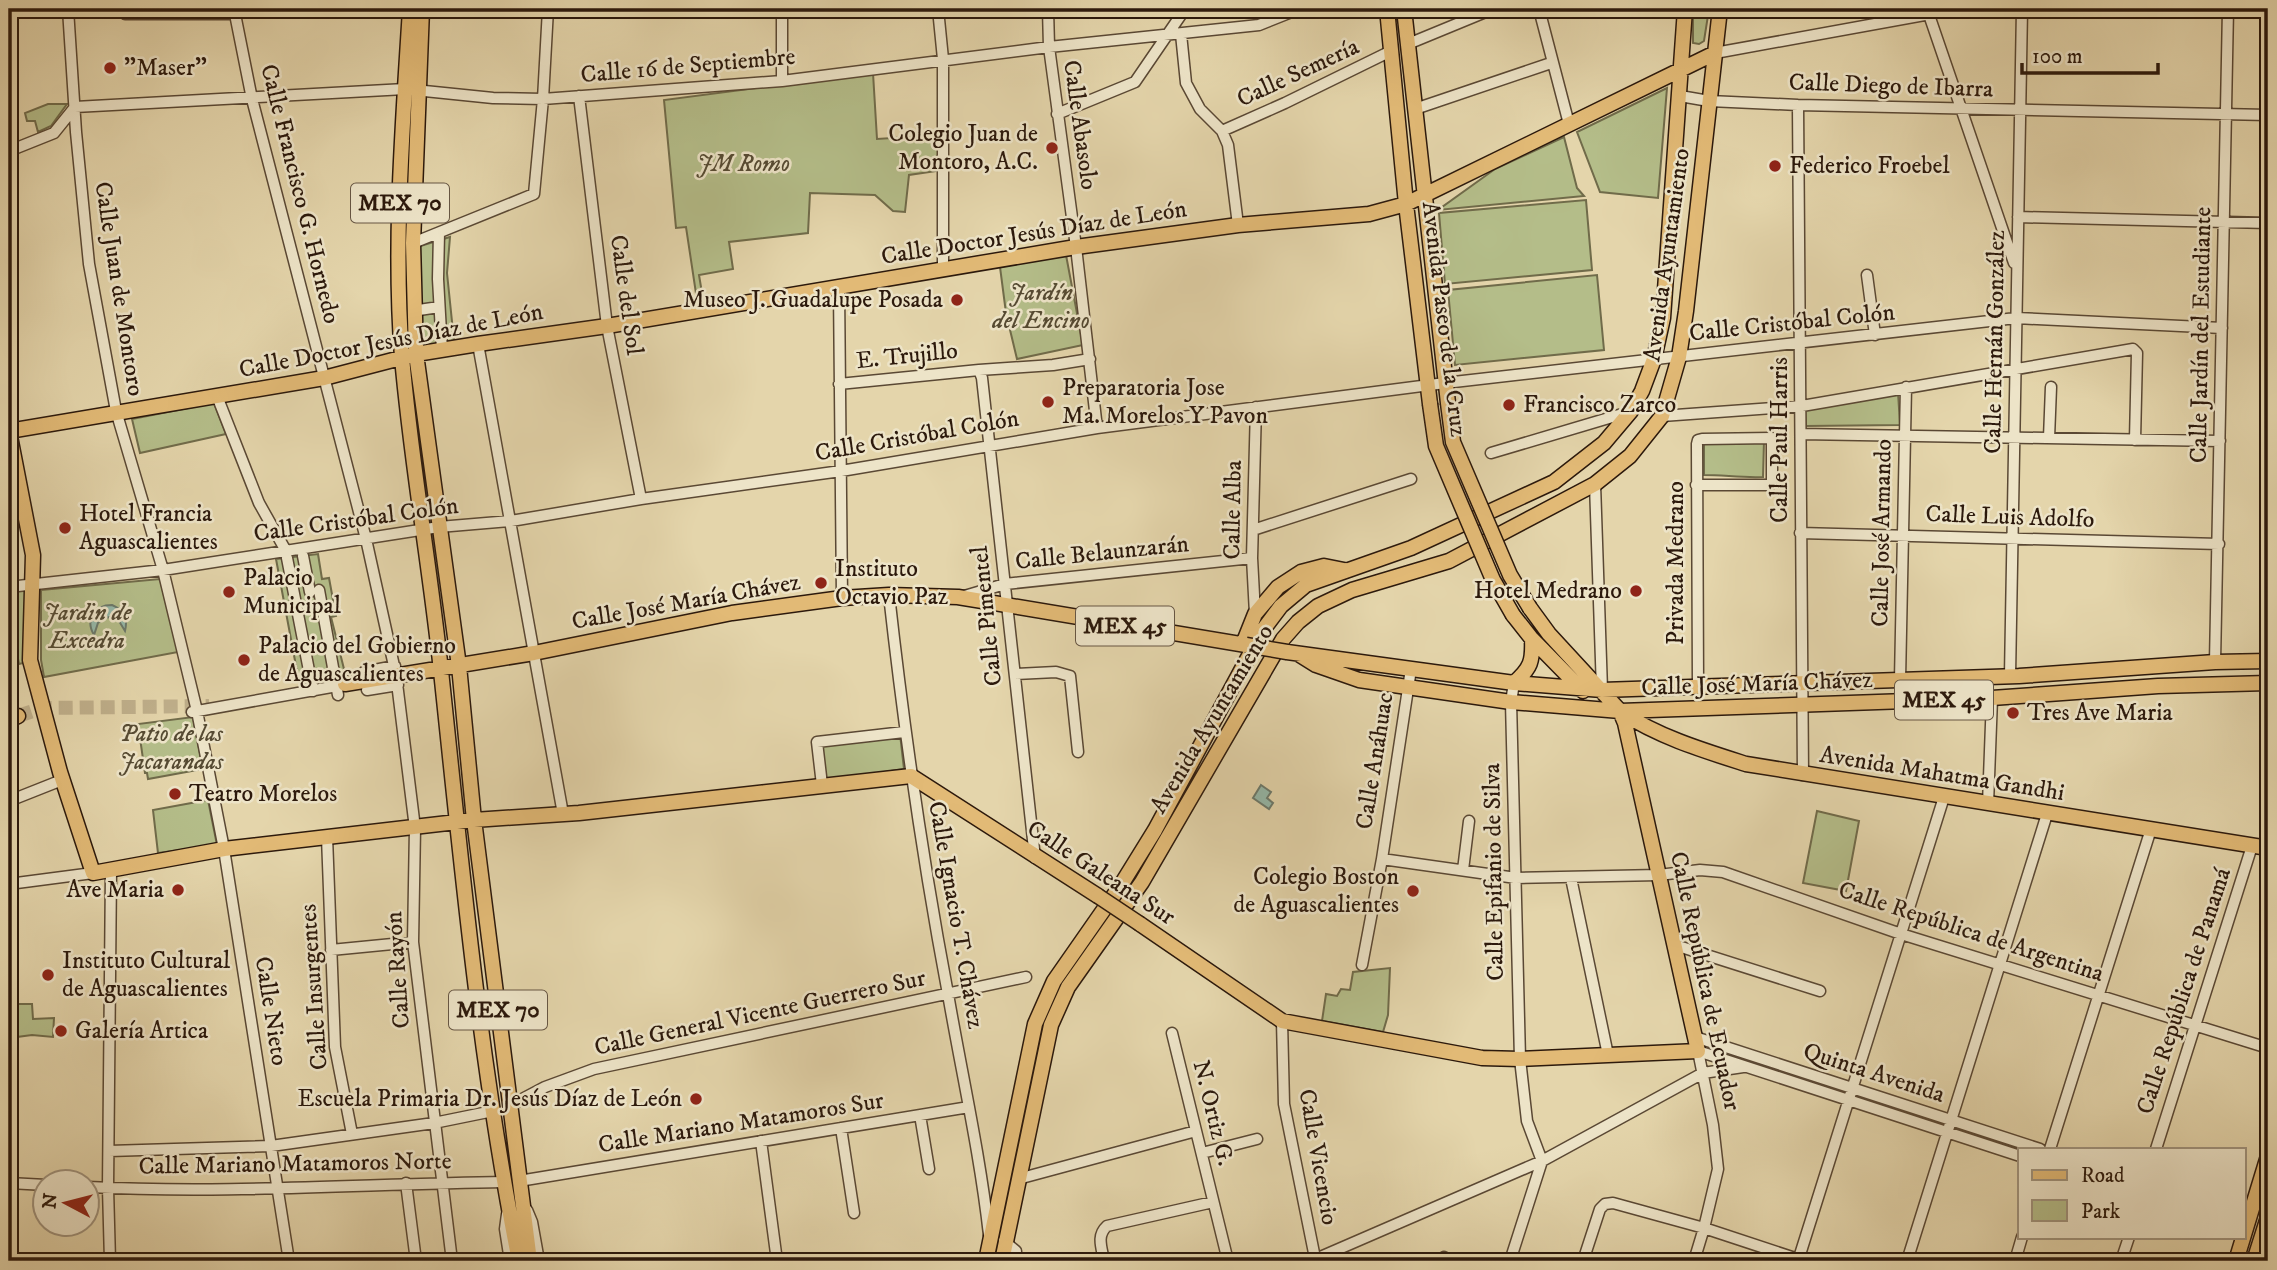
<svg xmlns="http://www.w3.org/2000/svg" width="2277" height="1270" font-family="'IM FELL DW Pica',serif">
<rect width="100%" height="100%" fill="#e4d5ab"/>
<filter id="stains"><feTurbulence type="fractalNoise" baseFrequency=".00286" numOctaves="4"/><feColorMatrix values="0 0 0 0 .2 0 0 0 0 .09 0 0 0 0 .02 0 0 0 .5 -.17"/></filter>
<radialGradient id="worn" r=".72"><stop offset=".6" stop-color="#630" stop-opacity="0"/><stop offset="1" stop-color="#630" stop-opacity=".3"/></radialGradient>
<path fill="#b4bd89" stroke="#706b4a" stroke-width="2" d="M1693 9H1709L1704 41 1699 44 1693 43Z
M873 73 877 139 939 135 937 171 909 175 905 212 893 211 875 195 810 193 808 233 729 242 733 269 699 275 703 299 697 300 686 227 676 228 664 100Z
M1667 88 1658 198 1600 192 1577 132Z
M48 104H67L51 126 38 132 35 121H27L25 113Z
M1564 137 1577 188 1584 196 1438 210 1495 169Z
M1586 200 1592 270 1445 284 1439 213Z
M450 237 447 273 454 341 421 346 417 247Z
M1066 255 1083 345 1017 359 1006 313 1000 267Z
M1597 275 1604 350 1455 365 1448 290Z
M1898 392 1900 425 1806 426 1805 408Z
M214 403 226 434 140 453 132 419Z
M1764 441 1763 477C1742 478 1724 475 1704 475V442Z
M318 554 322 579 329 578 336 616 331 617 345 673 299 682 276 559Z
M160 579 178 652 44 677 41 660V590Z
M28 588 27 662 19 664 9 614V590Z
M193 717 203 769 148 779 147 773H145L138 724Z
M900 734 904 769 824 781 819 745Z
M208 800 217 845 158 853 153 810Z
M1817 811 1859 821 1846 891 1803 883Z
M1390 968 1388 1015 1383 1032 1322 1021 1326 994 1337 996 1341 989 1350 990 1353 972Z
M9 990 10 1004H32L33 1019 54 1018 53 1037 32 1035 9 1038Z"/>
<path fill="#95b9aa" stroke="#6b796b" stroke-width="2" d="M112 605C124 610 128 619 125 631L119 621 108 617 98 623 94 635C85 620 94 605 112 605Z
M1261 785 1271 792 1267 798 1273 803 1269 809 1253 798Z"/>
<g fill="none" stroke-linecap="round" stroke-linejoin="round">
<path stroke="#bfaf8b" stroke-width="14" stroke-dasharray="14 7" stroke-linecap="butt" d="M18 716 42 708 209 706"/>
<defs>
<path id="minor" d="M68 9 76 132 89 264 116 411 163 570 197 711 224 849 289 1261
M234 9 252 99 366 539 396 675 415 828 413 942 452 1261
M938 9 943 59V269
M1048 9 1049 47 1076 247 1097 428
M1539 9 1569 124
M1927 9 2014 263
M727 12H782
M125 14H235
M1181 34 1186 83 1200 109 1222 131 1228 145 1238 225
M1408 44 1493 9
M1715 53 1930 14
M782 81V9
M579 96 607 326 641 499
M1680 96 1709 101 1798 105 2268 115
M1798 105 1803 775
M1415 109 1551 63
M1057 114 1135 82 1185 9
M1222 131 1285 103 1391 51
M9 151 54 133 75 107 405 89 493 98 543 99 782 81 1049 47 1259 25 1299 9
M2018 217 2268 223
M439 233 438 279 442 350
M413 243 534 194 543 99 548 9
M1867 275 1875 335
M839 288 842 598
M419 310 439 307
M478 344 563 814
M979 370 982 378 1035 858
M839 384 979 370 1053 365 1090 359
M217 396 259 503 286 551
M1662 416 1802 406 2133 349 2137 353 2135 440
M1801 434 2220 441
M2049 438 2051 387
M1491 453 1629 412
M1595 484 1602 690
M1696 485H1770L1772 481V438L1702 439 1698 440 1697 444 1698 686
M1253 530 1411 479
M1800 533 2219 544
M303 556 310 592
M287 558 313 691
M9 587 163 570 439 527 511 521 641 499 841 471 1097 428 1445 383 2016 318 2222 328
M319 590 338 695
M889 595C904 729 923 862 948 994 962 1075 980 1154 989 1235
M961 597 1005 584 1252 558
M1255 614 1252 558 1256 407
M2215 662 2228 9
M364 672 395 666
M1015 674 1056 672 1070 676 1078 752
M2010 676 2022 9
M1900 680 1906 387
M367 690 398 685
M192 712 337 686
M822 785 817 742 904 732
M9 801 62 780
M1988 804 1992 698
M327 837 335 1047 352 1134
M1382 859 1516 878 1659 875 1700 870 1723 872 1901 934 2268 1048
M1463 870 1469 821
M1571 878 1608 1055
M9 884 93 873
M1675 945 1820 991
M331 950 413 942
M1362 965 1382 859 1411 669
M1282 1021 1284 1104 1315 1258
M1172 1033 1228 1261
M1695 1037 2040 1149
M509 1106 545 1087 594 1069 1026 977
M920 1115 929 1169
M841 1128 854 1213
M761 1141 777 1261
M2050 1149 2151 829
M2156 1149 2252 846
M109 1151 271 1146 434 1123 493 1111
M1202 1153 1257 1139
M1018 1179 1196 1131
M519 1181 969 1107
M9 1183 46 1185
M406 1183 416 1261
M88 1187C226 1194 365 1184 504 1182
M527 1210 532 1222 539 1261
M507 1214 505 1229 510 1261
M1004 1241 1016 1251 1015 1261
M9 1258V1261
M110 1261 108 1188 111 870
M1104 1261C1102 1248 1096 1236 1107 1226L1213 1202
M1311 1261 1542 1161 1703 1073 1743 1067
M1443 1261 1444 1257
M1510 1261 1542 1161 1527 1121 1520 1059 1511 702 1514 683
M1583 1261 1600 1209 1605 1204 1613 1203 1704 1228 1804 1261
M1694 1261 1704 1228 1718 1169 1713 1125 1698 1051 2020 1156
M1798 1261 1944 797
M1907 1261 2047 814
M2015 1261 2022 1237
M2121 1261 2129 1237"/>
<path id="major" d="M410 9C403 124 393 241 402 357 411 462 430 566 441 671 462 868 480 1067 519 1261
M422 9 413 243 416 354 459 666 474 820 530 1261
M1387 9 1406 204 1430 404
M1404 9 1448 403
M1513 615 1532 639 1583 691
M1243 644 1255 614 1278 587 1301 572 1324 566 1344 570
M1287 652 1514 683 1602 690 2019 676 2215 662 2268 661
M1300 655 1316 665 1359 680 1511 702 1620 711 1992 698 2158 686 2268 683
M1514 683C1531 668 1533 661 1532 639
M345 684 534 653 732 613 842 598 889 595 958 597 1246 645
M1621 712C1659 737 1702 750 1746 764L2268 848
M9 720 18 716
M1098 896 911 776 579 813 474 820 224 849 93 873 60 772 30 660 33 555 9 431 324 378 416 354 478 344 607 326 1076 247 1238 225 1369 214 1406 204 1715 53
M1140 924 1282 1021 1482 1058 1520 1059 1698 1051 1625 723 1620 711 1549 634 1530 608
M986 1261 1035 1024 1054 981 1121 885 1155 830 1263 630 1281 606 1306 585 1411 548 1554 482 1604 443 1631 411 1642 391 1654 359 1663 318 1685 9
M1002 1261 1051 1025 1068 987 1142 882 1283 639 1298 622 1318 606 1352 590 1449 561 1595 484 1630 456 1662 416 1679 357 1686 311 1720 9
M2236 1261 2268 1156
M2254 1261 2268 1217"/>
</defs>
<use href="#minor" stroke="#5a4834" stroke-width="13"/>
<use href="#major" stroke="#2c190c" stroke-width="17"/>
<use href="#minor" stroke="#ede4c8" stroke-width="10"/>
<use href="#major" stroke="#e2ba76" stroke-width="14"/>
<defs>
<path id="major-bridge" d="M1448 403 1453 442 1510 575 1530 608
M1430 404 1436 446 1493 580 1513 615
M1246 645 1287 652
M1098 896 1140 924"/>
</defs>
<use href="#major-bridge" stroke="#2c190c" stroke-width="17" stroke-linecap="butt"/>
<use href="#major-bridge" stroke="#e2ba76" stroke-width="14"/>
</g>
<g fill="#8f2418" stroke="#ede4c8" stroke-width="2.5">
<circle cx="110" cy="68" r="7"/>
<circle cx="1052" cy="148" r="7"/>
<circle cx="1775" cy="166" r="7"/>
<circle cx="957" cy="300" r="7"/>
<circle cx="1048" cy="402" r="7"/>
<circle cx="1509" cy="405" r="7"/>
<circle cx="65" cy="528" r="7"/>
<circle cx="821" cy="583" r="7"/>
<circle cx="1636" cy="591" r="7"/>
<circle cx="229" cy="592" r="7"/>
<circle cx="244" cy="660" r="7"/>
<circle cx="2013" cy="713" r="7"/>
<circle cx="175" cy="794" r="7"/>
<circle cx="178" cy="890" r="7"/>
<circle cx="1413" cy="891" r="7"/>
<circle cx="48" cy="975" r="7"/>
<circle cx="61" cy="1031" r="7"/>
<circle cx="696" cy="1099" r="7"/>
</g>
<g text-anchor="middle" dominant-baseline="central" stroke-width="5" stroke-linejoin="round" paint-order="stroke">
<g fill="#ede4c8" stroke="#665644" stroke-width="2">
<rect x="351" y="183.5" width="98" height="39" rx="5"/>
<rect x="1076" y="606.5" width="98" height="39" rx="5"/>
<rect x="1895" y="680.5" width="98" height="39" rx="5"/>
<rect x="449" y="990.5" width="98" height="39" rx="5"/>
</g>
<g font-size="23" font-weight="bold" fill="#2c190c">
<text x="400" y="203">MEX 70</text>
<text x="1125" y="626">MEX 45</text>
<text x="1944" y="700">MEX 45</text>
<text x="498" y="1010">MEX 70</text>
</g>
<g font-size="24" fill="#2c190c" stroke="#ede4c8">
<text transform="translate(688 66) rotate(-5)">Calle 16 de Septiembre</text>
<text transform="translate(1298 73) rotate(-25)">Calle Semería</text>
<text transform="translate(1891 86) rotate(2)">Calle Diego de Ibarra</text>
<text transform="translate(1080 125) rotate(82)">Calle Abasolo</text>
<text transform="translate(300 194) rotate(76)">Calle Francisco G. Hornedo</text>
<text transform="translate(1034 233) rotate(-9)">Calle Doctor Jesús Díaz de León</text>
<text transform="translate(1667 255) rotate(-82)">Avenida Ayuntamiento</text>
<text transform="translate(119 289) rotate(81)">Calle Juan de Montoro</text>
<text transform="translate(626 295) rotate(82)">Calle del Sol</text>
<text transform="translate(1444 319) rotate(83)">Avenida Paseo de la Cruz</text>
<text transform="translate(1792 323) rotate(-6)">Calle Cristóbal Colón</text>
<text transform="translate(2201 335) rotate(-89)">Calle Jardín del Estudiante</text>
<text transform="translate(391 341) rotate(-11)">Calle Doctor Jesús Díaz de León</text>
<text transform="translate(1995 342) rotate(-89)">Calle Hernán González</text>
<text transform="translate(907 356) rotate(-6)">E. Trujillo</text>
<text transform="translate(917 436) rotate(-10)">Calle Cristóbal Colón</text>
<text transform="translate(1780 440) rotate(-90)">Calle Paul Harris</text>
<text transform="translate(1233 510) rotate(-89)">Calle Alba</text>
<text transform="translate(2010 517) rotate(2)">Calle Luis Adolfo</text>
<text transform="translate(356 520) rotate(-8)">Calle Cristóbal Colón</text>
<text transform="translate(1882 533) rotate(-89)">Calle José Armando</text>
<text transform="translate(1102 553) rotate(-6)">Calle Belaunzarán</text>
<text transform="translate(1676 563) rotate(-90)">Privada Medrano</text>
<text transform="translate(686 602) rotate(-10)">Calle José María Chávez</text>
<text transform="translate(987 616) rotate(-96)">Calle Pimentel</text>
<text transform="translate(1757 684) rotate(-2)">Calle José María Chávez</text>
<text transform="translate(1212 719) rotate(-59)">Avenida Ayuntamiento</text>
<text transform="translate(1375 761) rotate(-81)">Calle Anáhuac</text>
<text transform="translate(1942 774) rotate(9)">Avenida Mahatma Gandhi</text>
<text transform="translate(1494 872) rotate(-91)">Calle Epifanio de Silva</text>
<text transform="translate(1101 873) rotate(33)">Calle Galeana Sur</text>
<text transform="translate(956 915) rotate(80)">Calle Ignacio T. Chávez</text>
<text transform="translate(1971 932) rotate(18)">Calle República de Argentina</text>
<text transform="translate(398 970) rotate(-94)">Calle Rayón</text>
<text transform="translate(1705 981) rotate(78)">Calle República de Ecuador</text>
<text transform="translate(314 987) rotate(-94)">Calle Insurgentes</text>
<text transform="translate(2184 991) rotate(-72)">Calle República de Panamá</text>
<text transform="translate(271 1011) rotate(81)">Calle Nieto</text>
<text transform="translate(760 1013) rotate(-12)">Calle General Vicente Guerrero Sur</text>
<text transform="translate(1874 1073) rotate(18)">Quinta Avenida</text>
<text transform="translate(1213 1113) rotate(76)">N. Ortiz G.</text>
<text transform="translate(741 1123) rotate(-9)">Calle Mariano Matamoros Sur</text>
<text transform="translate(1318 1157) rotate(80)">Calle Vicencio</text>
<text transform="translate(295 1164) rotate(-1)">Calle Mariano Matamoros Norte</text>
</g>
<g font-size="24" fill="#2c190c" stroke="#ede4c8" text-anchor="start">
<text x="124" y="68">"Maser"</text>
<text x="1038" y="134" text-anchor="end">Colegio Juan de<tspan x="1038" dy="28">Montoro, A.C.</tspan></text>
<text x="1789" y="166">Federico Froebel</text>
<text x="943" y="300" text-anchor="end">Museo J. Guadalupe Posada</text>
<text x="1062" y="388">Preparatoria Jose<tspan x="1062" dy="28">Ma. Morelos Y Pavon</tspan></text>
<text x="1523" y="405">Francisco Zarco</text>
<text x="79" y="514">Hotel Francia<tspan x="79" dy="28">Aguascalientes</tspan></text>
<text x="835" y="569">Instituto<tspan x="835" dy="28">Octavio Paz</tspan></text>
<text x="243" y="578">Palacio<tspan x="243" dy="28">Municipal</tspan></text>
<text x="1622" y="591" text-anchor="end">Hotel Medrano</text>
<text x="258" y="646">Palacio del Gobierno<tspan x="258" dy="28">de Aguascalientes</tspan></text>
<text x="2027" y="713">Tres Ave Maria</text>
<text x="189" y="794">Teatro Morelos</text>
<text x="1399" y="877" text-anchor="end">Colegio Boston<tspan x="1399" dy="28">de Aguascalientes</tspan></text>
<text x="164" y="890" text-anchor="end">Ave Maria</text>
<text x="62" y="961">Instituto Cultural<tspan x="62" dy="28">de Aguascalientes</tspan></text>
<text x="75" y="1031">Galería Artica</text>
<text x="682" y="1099" text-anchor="end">Escuela Primaria Dr. Jesús Díaz de León</text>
</g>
<g font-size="24" font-style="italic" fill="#554a32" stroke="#ede4c8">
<text x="743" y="164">JM Romo</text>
<text x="1041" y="293">Jardín<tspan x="1041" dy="28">del Encino</tspan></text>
<text x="87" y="613">Jardin de<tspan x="87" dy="28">Excedra</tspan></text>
<text x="171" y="734">Patio de las<tspan x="171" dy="28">Jacarandas</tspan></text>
</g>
</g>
<rect width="2277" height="1270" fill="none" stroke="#e4d5ab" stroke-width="35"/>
<rect x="10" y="10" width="2256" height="1249" fill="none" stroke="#2c190c" stroke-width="3.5"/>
<rect x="18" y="18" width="2242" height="1235" fill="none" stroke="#2c190c" stroke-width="2"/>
<rect x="2018" y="1148" width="228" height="91" fill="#ede4c8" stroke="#a0937d" stroke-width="2"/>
<rect x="2032" y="1170" width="35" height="10" fill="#e2ba76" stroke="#a0937d" stroke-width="2"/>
<text x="2081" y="1182" font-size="21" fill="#2c190c">Road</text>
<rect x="2032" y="1200" width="35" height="21" fill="#b4bd89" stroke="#a0937d" stroke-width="2"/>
<text x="2081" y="1218" font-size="21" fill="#2c190c">Park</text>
<g transform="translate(66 1203) rotate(277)"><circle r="33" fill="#ede4c8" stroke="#a0937d" stroke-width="2"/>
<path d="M0-5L12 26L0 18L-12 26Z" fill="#8f2418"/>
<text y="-10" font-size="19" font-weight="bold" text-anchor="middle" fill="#2c190c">N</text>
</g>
<path d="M2022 63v10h136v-10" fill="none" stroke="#2c190c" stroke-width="3.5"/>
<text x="2032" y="63" font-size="21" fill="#2c190c" stroke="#ede4c8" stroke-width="5" paint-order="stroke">100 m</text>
<rect width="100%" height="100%" filter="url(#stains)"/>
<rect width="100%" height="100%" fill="url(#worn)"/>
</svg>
